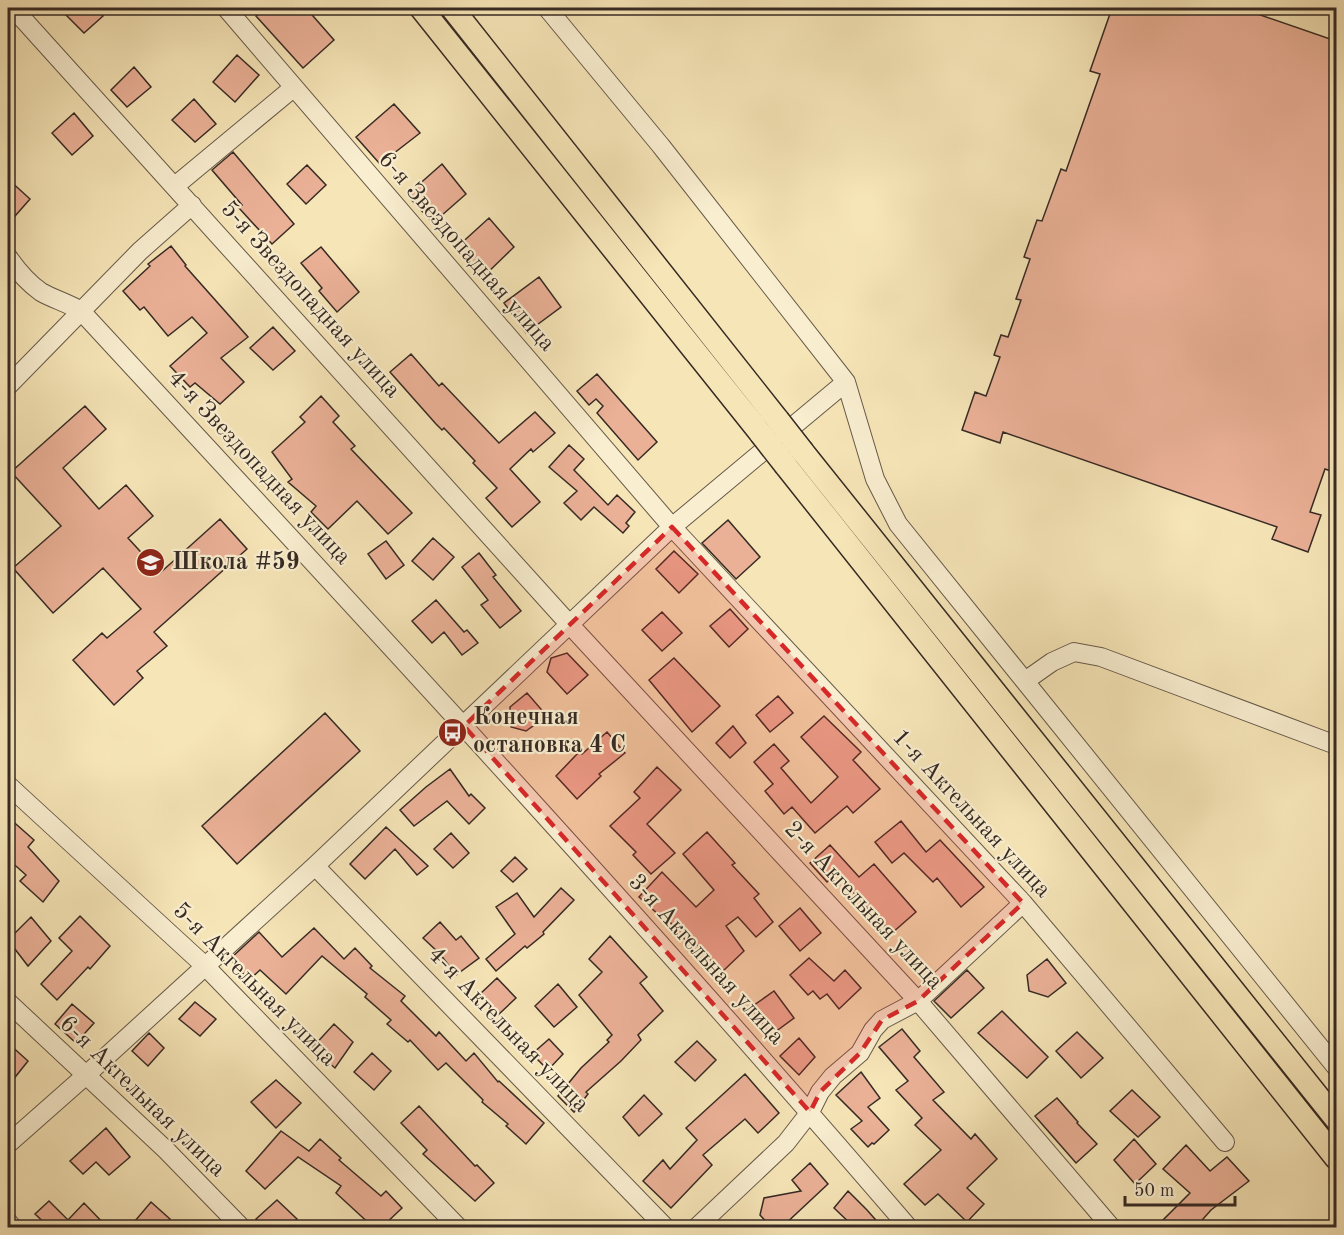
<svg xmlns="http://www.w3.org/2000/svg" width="1344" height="1235" font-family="'Old Standard TT',serif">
<rect width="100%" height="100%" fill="#f6e5b7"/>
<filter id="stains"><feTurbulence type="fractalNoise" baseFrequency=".00333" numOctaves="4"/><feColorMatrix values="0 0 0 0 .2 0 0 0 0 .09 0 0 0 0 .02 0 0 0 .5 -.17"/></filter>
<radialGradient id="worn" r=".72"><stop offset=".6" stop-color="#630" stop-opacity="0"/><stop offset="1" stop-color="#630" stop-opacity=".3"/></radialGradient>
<path fill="#ebb197" stroke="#362a24" stroke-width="1.5" d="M59 8H95L103 16 84 33Z
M265 8H306L334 40 303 68 256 16Z
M1112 8H1240L1336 41V456L1331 471 1325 469 1310 512 1321 515 1308 552 1272 539 1277 527 1003 432 1000 443 962 430 975 392 986 396 1000 357 994 355 1001 335 1008 337 1021 300 1016 299 1030 259 1024 257 1037 220 1042 221 1061 169 1066 171 1100 74 1090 71Z
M237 55 259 75 235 102 213 82Z
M134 67 151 87 127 107 111 90Z
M194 99 216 124 195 142 172 120Z
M394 104 420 133 380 164 356 137Z
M74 113 93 136 72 155 52 133Z
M233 152 294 224 272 244 239 208 242 205 212 170Z
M442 164 466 194 433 223 407 195Z
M307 165 326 185 306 204 287 184Z
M8 179 30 199 8 224Z
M489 218 514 247 482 278 456 248Z
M171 246 186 265 185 266 248 337 221 358 244 382 220 404 195 383 190 387 170 366 207 333 192 317 168 336 144 307 140 310 123 291 150 266 148 264Z
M321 247 359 292 337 312 319 291 322 288 301 263Z
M539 277 561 307 526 333 504 303Z
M273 327 295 351 273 370 250 348Z
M411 354 439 386 442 383 499 443 535 412 555 433 533 452 531 449 510 469 540 502 512 527 486 498 497 488 473 463 475 461 444 428 442 430 436 424 390 372Z
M597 374 657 442 638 460 597 413 603 406 596 399 589 405 577 391Z
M321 396 339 416 333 422 355 446 351 449 412 513 388 534 357 501 328 529 311 512 316 506 288 482 292 479 272 452 305 422 300 417Z
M85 406 106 429 63 468 99 509 126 485 153 516 128 538 160 573 220 519 247 549 154 632 167 646 137 671 143 678 114 705 73 660 102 633 107 638 141 609 103 568 53 613 13 568 61 526 11 472Z
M569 445 584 459 574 470 608 505 617 495 635 512 626 523 629 526 623 533 594 507 581 520 564 503 577 491 549 467Z
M728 520 760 557 736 579 702 543Z
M433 538 454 557 433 580 412 561Z
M386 541 404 565 386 579 368 554Z
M674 551 698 574 679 593 656 569Z
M479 553 496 575 493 577 521 611 500 628 481 605 488 600 462 567Z
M436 600 464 632 467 630 478 643 462 655 444 632 432 643 412 621Z
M730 609 748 629 729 647 710 626Z
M662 612 682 633 662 651 642 630Z
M567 653 588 675 567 694 547 672 551 658Z
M674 658 720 706 692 732 649 680Z
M527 693 547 716 526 731 511 727 510 707Z
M778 696 793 713 770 732 756 715Z
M325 713 360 751 237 864 202 826Z
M824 716 861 752 853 760 880 789 853 813 847 806 815 833 792 807 784 814 765 791 773 784 754 762 774 744 789 761 781 768 811 803 838 777 801 737Z
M733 726 746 743 730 758 716 743Z
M607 732 625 753 599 774 601 776 577 799 556 776 579 752 582 754Z
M657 767 681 790 647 824 675 853 651 874 633 855 636 852 610 826 640 798 634 792Z
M450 769 469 796 471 794 485 808 469 824 447 801 414 826 400 810 426 787Z
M8 817 34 840 28 847 59 881 43 902 20 881 26 875 8 859Z
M901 821 926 852 940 840 984 887 961 907 937 878 933 882 904 853 892 863 875 842Z
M386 827 428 866 417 875 395 849 365 879 350 864Z
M707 832 735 863 732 865 759 894 754 898 773 922 756 937 738 917 726 926 744 951 722 972 693 941 689 944 662 913 659 915 639 897 662 872 696 907 714 890 683 854Z
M451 833 469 853 453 868 434 849Z
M830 845 859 877 874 864 916 912 892 933 865 906 837 873 827 882 810 863Z
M515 857 527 869 513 882 501 871Z
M561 888 574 900 543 932 544 934 527 948 525 946 496 971 486 959 515 934 496 907 517 893 534 917Z
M800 908 821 933 800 951 779 926Z
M80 916 110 946 90 969 88 967 57 1000 41 984 72 951 59 938Z
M31 917 51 941 28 966 8 940Z
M440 922 456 940 461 936 479 958 456 975 440 954 423 938Z
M314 928 344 959 355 948 372 966 370 968 405 996 401 1001 436 1036 439 1032 466 1061 474 1053 498 1082 499 1081 544 1123 526 1144 506 1126 508 1124 482 1102 483 1100 446 1063 438 1070 410 1040 408 1042 387 1024 391 1020 365 997 367 994 322 956 286 994 260 970 249 980 230 959 259 932 282 957Z
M610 936 647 977 640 983 663 1011 638 1035 641 1040 621 1061 586 1092 588 1094 574 1112 558 1096 581 1068 609 1042 607 1040 612 1035 579 995 602 972 589 959Z
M809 958 834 981 845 970 861 988 839 1009 827 994 820 999 813 991 808 995 790 975Z
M1047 959 1066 983 1048 997 1029 991 1027 975Z
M967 970 984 988 951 1018 934 1001Z
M497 978 516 998 498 1015 479 995Z
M558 984 577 1007 554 1027 535 1006Z
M774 991 794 1018 771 1035 750 1008Z
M195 1002 216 1019 200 1036 179 1019Z
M72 1004 94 1023 76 1043 55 1024Z
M1002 1011 1048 1057 1027 1078 978 1033Z
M334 1024 353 1042 335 1068 312 1048Z
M902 1029 920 1051 914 1057 944 1092 933 1100 971 1139 975 1134 997 1159 967 1188 984 1204 967 1222 938 1194 925 1205 904 1184 941 1150 915 1125 922 1118 896 1090 908 1081 879 1047Z
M1077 1032 1103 1058 1081 1078 1056 1051Z
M149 1033 164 1048 148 1066 132 1051Z
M799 1038 815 1057 799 1075 780 1056Z
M549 1039 563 1054 548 1070 532 1054Z
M697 1041 716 1060 695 1081 675 1062Z
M8 1043 28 1061 8 1086Z
M372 1053 391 1071 374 1090 354 1072Z
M861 1072 880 1098 868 1107 889 1130 874 1144 872 1143 868 1147 851 1129 862 1121 836 1095Z
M745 1074 779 1113 758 1133 745 1119 703 1155 712 1165 671 1208 643 1181 663 1160 670 1169 697 1140 686 1128Z
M276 1080 301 1103 276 1128 251 1102Z
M1132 1090 1160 1117 1138 1137 1110 1111Z
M644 1095 662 1114 639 1136 623 1117Z
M1057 1098 1078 1122 1077 1123 1097 1144 1076 1163 1035 1116Z
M419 1106 475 1166 477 1165 494 1183 475 1201 423 1154 427 1150 401 1123Z
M106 1128 130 1157 109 1175 96 1162 83 1174 70 1161Z
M281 1131 309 1151 320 1139 341 1158 339 1160 381 1196 386 1191 402 1208 382 1227H373L336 1193 341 1186 298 1157 265 1189 246 1171Z
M1134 1139 1156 1164 1135 1184 1114 1160Z
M1186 1145 1210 1171 1227 1157 1249 1181 1211 1210 1196 1227H1171L1163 1220 1190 1193 1163 1169Z
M810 1163 828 1184 782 1227H771L760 1215 764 1198 801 1191 792 1180Z
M848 1191 867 1210 882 1227H854L834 1208Z
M277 1200 297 1219 288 1227H264L256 1219Z
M49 1201 68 1220 84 1203 107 1227H49L35 1214Z
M151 1202 170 1219 168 1221 174 1227H141L135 1221Z"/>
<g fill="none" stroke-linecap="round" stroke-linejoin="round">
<defs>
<path id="minor" d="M13 8 570 625 918 1001 1112 1228
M226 8 672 527 1023 903 1225 1142
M547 8 661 146 846 382 875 479 898 524 1336 1067
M175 186 293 88
M8 257C17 270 28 283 41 292 53 299 68 303 81 311 360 613 641 915 909 1228
M8 386 140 251 192 205
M1025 681 1052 662 1074 652 1101 657 1336 745
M8 785 205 966 459 1228
M315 866 666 1228
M8 1002 166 1150 242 1228
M8 1144 85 1076 315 866 672 527 846 382
M8 1222 13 1228
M696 1228 786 1143 810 1112 820 1092 833 1076 860 1053 873 1030 882 1020 918 1001 1023 903"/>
<path id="major" d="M421 8 761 434
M452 8 778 420
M803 452 1336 1119
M786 466 1336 1158"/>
</defs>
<use href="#minor" stroke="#665949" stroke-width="20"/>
<use href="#major" stroke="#362a24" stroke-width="25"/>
<use href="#minor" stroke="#f9eed0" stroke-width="18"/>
<use href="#major" stroke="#f6e5b7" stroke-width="22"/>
<defs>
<path id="major-bridge" d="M778 420 803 452
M761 434 786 466"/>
</defs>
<use href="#major-bridge" stroke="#362a24" stroke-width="25" stroke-linecap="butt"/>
<use href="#major-bridge" stroke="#f6e5b7" stroke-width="22"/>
</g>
<path fill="#d62828" fill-opacity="0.2" stroke="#d62828" stroke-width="4.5" stroke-dasharray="12 8" stroke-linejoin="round" d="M672 527 1023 903 918 1001 882 1020 860 1053 820 1092 810 1112 464 726Z"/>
<defs>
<symbol id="school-disc" viewBox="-11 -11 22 22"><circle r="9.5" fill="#8f2418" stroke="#f9eed0"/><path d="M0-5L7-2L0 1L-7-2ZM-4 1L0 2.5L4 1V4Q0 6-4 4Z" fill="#fff"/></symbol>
<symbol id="bus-disc" viewBox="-11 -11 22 22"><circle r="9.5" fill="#8f2418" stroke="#f9eed0"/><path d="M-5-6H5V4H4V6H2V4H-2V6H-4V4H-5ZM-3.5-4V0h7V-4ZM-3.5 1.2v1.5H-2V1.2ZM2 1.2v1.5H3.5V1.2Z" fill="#fff"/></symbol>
</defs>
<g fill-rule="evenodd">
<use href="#school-disc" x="134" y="546" width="33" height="33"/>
<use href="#bus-disc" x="436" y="716" width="33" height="33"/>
</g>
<g text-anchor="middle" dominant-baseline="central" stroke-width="4.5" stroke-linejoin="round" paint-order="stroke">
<g font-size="24" fill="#362a24" stroke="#f9eed0">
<text transform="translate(466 252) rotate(49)">6-я Звездопадная улица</text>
<text transform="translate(310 300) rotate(48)">5-я Звездопадная улица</text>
<text transform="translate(259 468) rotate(47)">4-я Звездопадная улица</text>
<text transform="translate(971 814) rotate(47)">1-я Акгельная улица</text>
<text transform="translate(863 906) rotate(47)">2-я Акгельная улица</text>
<text transform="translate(706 960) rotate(48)">3-я Акгельная улица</text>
<text transform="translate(254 985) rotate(45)">5-я Акгельная улица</text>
<text transform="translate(508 1030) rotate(46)">4-я Акгельная улица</text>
<text transform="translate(142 1097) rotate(44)">6-я Акгельная улица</text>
</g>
<g font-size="24" font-weight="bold" fill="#362a24" stroke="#f9eed0" text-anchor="start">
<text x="172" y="563">Школа #59</text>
<text x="473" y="718">Конечная<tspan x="473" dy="28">остановка 4 С</tspan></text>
</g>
</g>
<rect width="1344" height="1235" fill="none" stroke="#f6e5b7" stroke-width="30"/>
<rect x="9" y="9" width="1326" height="1217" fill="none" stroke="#362a24" stroke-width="3"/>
<rect x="15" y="15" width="1314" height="1205" fill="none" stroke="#362a24" stroke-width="1.5"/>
<path d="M1125 1196v9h110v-9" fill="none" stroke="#362a24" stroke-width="3"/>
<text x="1134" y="1196" font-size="18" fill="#362a24" stroke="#f9eed0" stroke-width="4.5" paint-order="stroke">50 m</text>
<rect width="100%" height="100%" filter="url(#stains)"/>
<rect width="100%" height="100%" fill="url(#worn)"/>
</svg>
